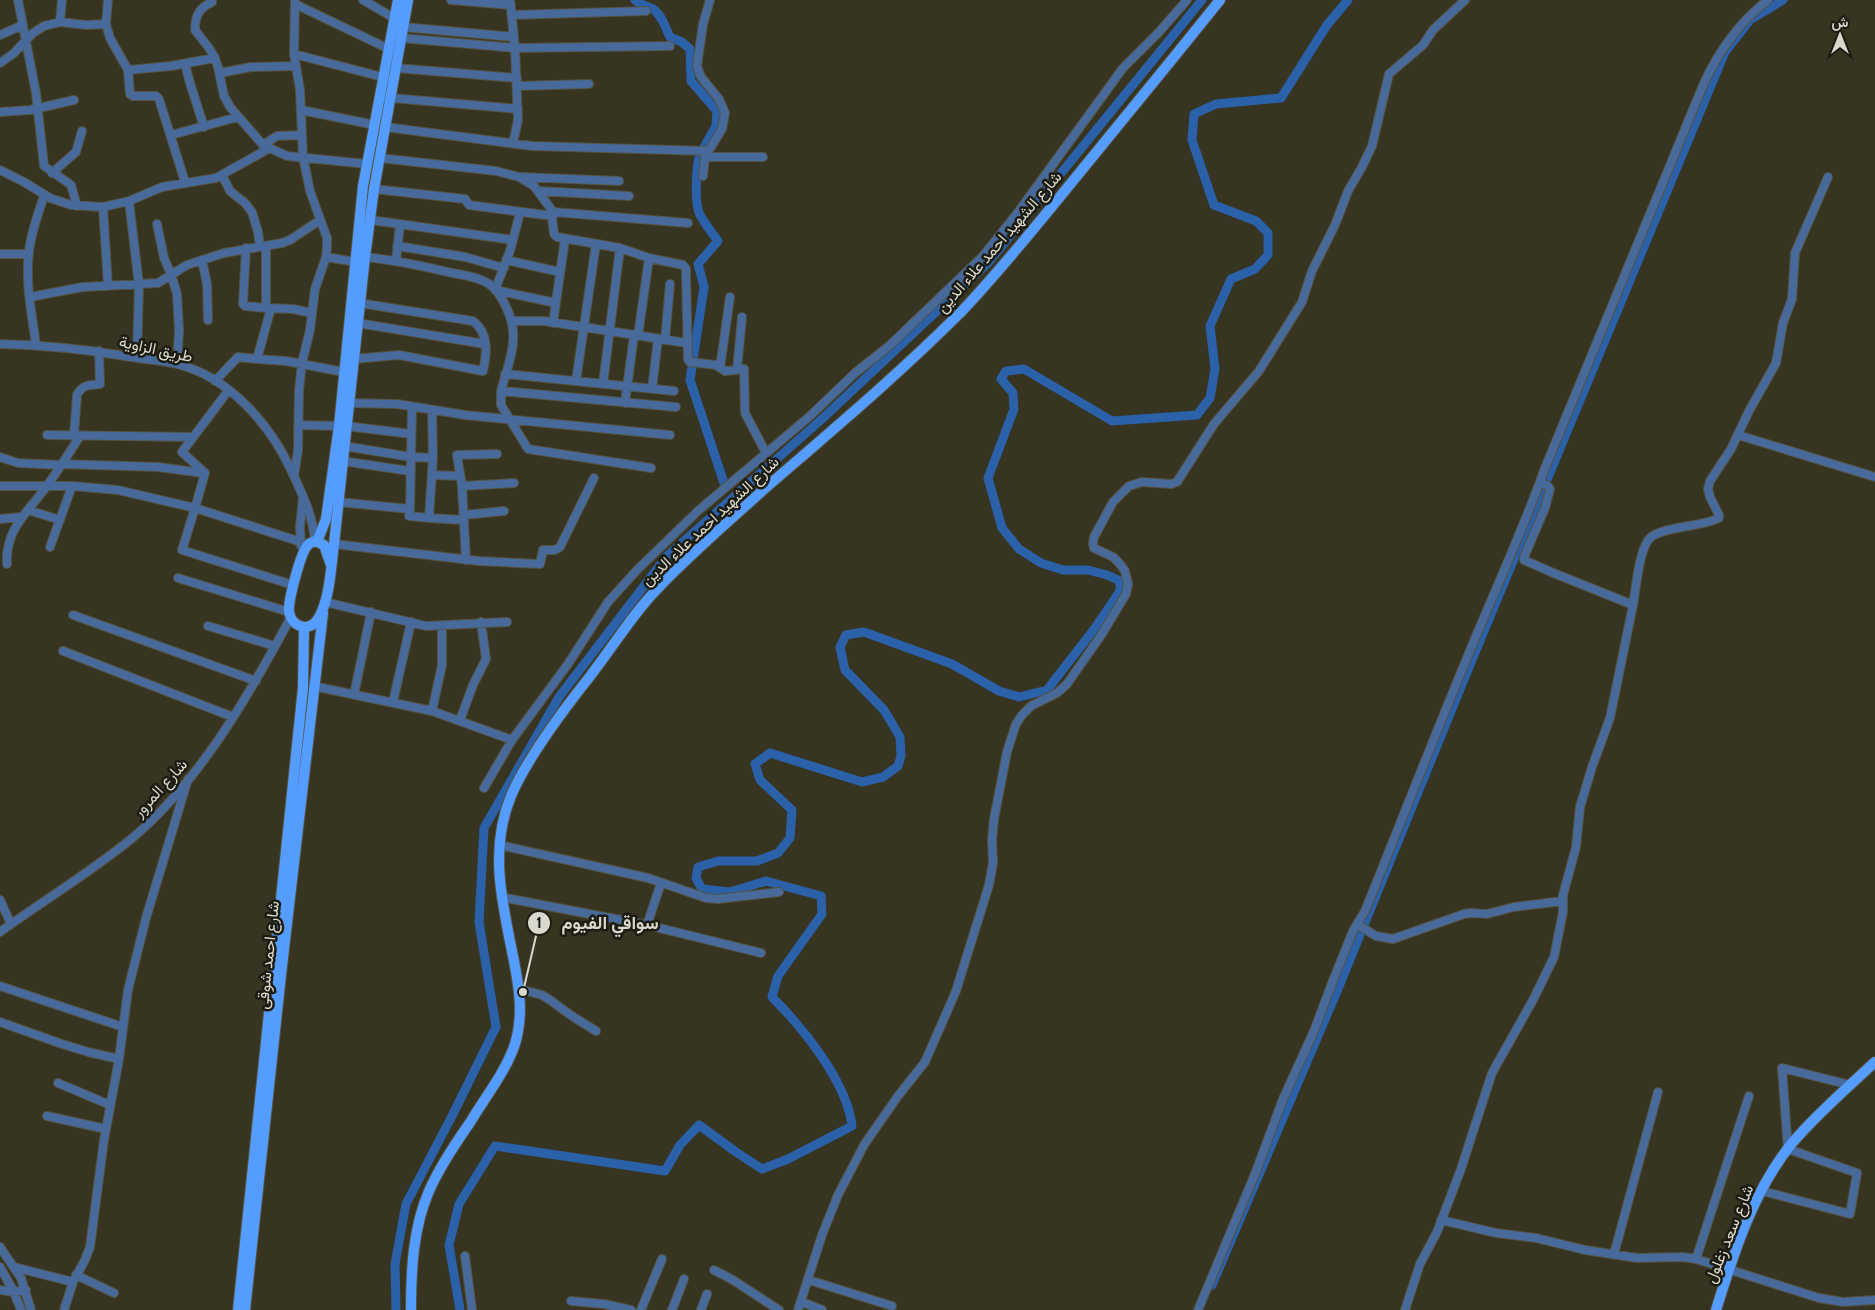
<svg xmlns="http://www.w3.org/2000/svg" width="1875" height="1310" font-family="Cabin,Vazirmatn,sans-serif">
<rect width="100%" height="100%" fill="#373521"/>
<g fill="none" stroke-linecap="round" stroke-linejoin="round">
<path stroke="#2a61a9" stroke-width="9" d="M635 0C641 5 647 6 653 9 662 15 665 27 670 37L682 42 690 49 691 81 717 111 716 126 703 149
M700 154C696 167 694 203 700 215 705 224 712 233 718 241L698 264 704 287 690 380 724 483
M1212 1285 1340 984 1469 667 1725 52 1750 20 1783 0
M396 1310 395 1264 406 1204 452 1116 496 1027 479 922 484 828 559 697 667 556 822 419 988 263 1202 0
M460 1310 449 1245 459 1204 495 1146 665 1171 680 1145 699 1125 736 1152 762 1169 788 1159 852 1126C847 1082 803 1028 772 997L778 976 822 914 821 896 766 881 730 892 702 889 696 878 698 867 718 861H757L778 853 790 838 792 810 760 780 755 764 770 753 862 782 883 777 898 766 901 756 900 737 884 710 845 670 840 647 846 635 864 632 952 664 999 691 1019 697 1047 690 1095 628 1120 591V581L1107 575 1088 570H1063L1041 563 1019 549 1002 528 988 478 1014 409 1013 393 1001 379 1006 371 1024 369 1112 421 1197 415 1210 398 1215 369 1210 326 1231 279 1255 269 1268 255V233L1256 221 1214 205 1192 140 1194 114 1216 104 1281 98 1327 25 1348 0"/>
<defs>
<path id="minor" d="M18 0 36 93 44 166 71 185 77 206
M108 0 106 24 110 38 128 70 130 94 133 96H156L159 99 185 182
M211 0 212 2C199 8 195 16 195 30L209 48 215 58 218 67 224 96 230 107 263 145 287 156 367 164
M363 0 394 18
M451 0 511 5
M510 0 515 48 670 46
M295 4 389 49
M512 15 646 11
M60 22 62 0
M403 27 514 37
M0 35 23 25
M401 38 515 48 518 120 513 143
M294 54 394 80
M0 63 13 54 33 33 44 26 60 22 86 25 106 24
M185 64 190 83 204 127
M396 68 517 78
M128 70 171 66 215 58
M220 73 251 67 295 66
M517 86 589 84
M380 97 518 109
M301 110 375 125
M0 112 30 110 74 100
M385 127 532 146 708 151
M171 135 238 117
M263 145 277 136 302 135
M705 157H763
M380 158 496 171 519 177 534 186 551 209 554 234 557 237 620 248 649 258 683 265 686 269V274L688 360 690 362 716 365 725 371 744 369 745 413 766 453
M0 170 24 182 50 198 71 205 103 207 129 201 162 187 216 178 268 149
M52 173 76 152 82 131
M222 175 230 191 245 203 252 212 258 232 260 247
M703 176 705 157 722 129 725 113 719 99 701 77 697 66 703 24 710 0
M521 177 619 181
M374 189 465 199 469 205 553 216
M539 191 629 196
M129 201 139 285 137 358
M103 207 108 286
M553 212 688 223
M520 213 510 251 495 290 556 303
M371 220 513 240
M157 224 164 258 171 274 177 294 179 330 177 364
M266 246V308L293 309 312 313
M397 246 465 257 504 268
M246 248 243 304 245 306 266 308
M0 254H28
M326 257 356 262
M365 257C394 260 423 266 452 273 463 275 479 277 489 284 501 292 512 316 513 331 515 350 506 372 501 391L676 407
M202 260 207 284 208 320
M506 260 560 272
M396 261 400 224
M30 297 83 287 158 283 187 265 224 253 282 243 290 240 320 220
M512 321H544L687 343
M357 323 485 344
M553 323 565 239
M638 336 649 258
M665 340 670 284
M0 344C42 345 83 349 125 356 142 359 161 360 177 364 229 377 270 424 291 470 302 493 313 516 315 541
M36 345C32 315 25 282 29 252 31 232 38 214 44 196
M257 359 286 361 344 372
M353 359 399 355 483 371C487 353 489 333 473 321L359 303
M720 368 730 297
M737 370 742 317
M505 374 674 391
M215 381 238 357 257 359 271 308
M576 381 596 244
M603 384 620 248
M652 389 658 339
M501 391V405L528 449 651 468
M348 403 397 404 465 415 670 435
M625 403 634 335
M432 411 433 458 429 518 464 520
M298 425 339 426
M346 426 411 434
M47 435 193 437
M74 435 77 395C82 385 89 385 100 384L99 351
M1738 435 1875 477
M344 446 411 457 433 458
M0 457 18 463 60 465
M342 461 410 471
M61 464 158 467 203 473
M432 475 460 476
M294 476 298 450 299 390 302 363 310 330 315 289 326 257 327 247V238L310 191 303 157 300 90 294 54 295 0
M0 486H72L118 490 195 508 205 473 182 452 228 391
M462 486 457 455 497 454
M338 502 410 509 409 516 429 518
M410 509 412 407
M28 510 60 520
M464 515 504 511
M0 519 21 517
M334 544 479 561 540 564 543 550H555L560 547 594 478
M301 546 300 527 303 498
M50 547 72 486
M466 560 462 486 514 483
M7 564C5 529 28 512 46 487 58 471 69 453 80 436
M178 578 289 612
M293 585 182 550 195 508 301 542
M325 602 426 626 507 622
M1633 605C1636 589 1639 547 1651 537 1657 533 1667 530 1673 529 1689 525 1704 525 1719 518V515L1710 497 1708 489 1710 481 1731 449 1749 411 1776 363 1783 323 1792 299 1795 253 1828 177
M73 615 256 681
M208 626 275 646
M63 651 233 717
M313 686 432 711 512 740
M354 695 371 612
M393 702 411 622
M432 711 442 665V626
M460 720 473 685 486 659 481 622
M484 788 512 740 568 664 608 602 637 570 699 510 810 416 855 373 889 346 983 256 1019 211 1123 68 1159 32 1187 0
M499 845 648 878 706 898 718 899 779 892
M501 897 647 925 761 953
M0 900 11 924
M647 925 661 883
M1358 925 1376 936 1393 939 1464 914 1471 913 1487 914 1514 907 1563 901
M0 932C43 901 89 873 130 840 199 783 249 695 291 617
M0 986 123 1027
M519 989 542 995 550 1000 572 1016 596 1031
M0 1022 59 1043 88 1052 119 1059
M58 1083 110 1105
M47 1116 106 1129
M1762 1191 1850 1214 1857 1173 1788 1149 1782 1068 1850 1085
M1441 1220 1496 1233 1536 1238 1585 1250 1637 1258 1683 1257 1696 1259 1819 1298 1843 1302 1875 1300
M0 1247 21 1278 31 1310
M1614 1254 1658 1092
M465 1256 472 1310
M1696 1259 1749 1096
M0 1267 14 1292 21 1310
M14 1267 73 1282
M714 1270 733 1280 779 1310
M76 1275 114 1293
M809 1280 892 1306
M0 1290 14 1292 26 1290
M571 1301 604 1304 631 1310
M802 1302 822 1310
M64 1310 73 1282 85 1260 90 1247 104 1140 119 1059 128 990 146 918 188 779
M641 1310 662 1259
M672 1310 684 1279
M701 1310 707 1294
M798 1310 822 1235 838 1195 864 1145 898 1096 925 1062 956 991 989 885 993 863 992 840 994 819 1007 752 1016 724 1022 715 1031 706 1057 693 1067 684 1102 634 1126 594 1128 584 1125 571 1120 564 1113 557 1094 548 1093 544 1094 537 1113 502 1129 486 1142 482 1171 484 1177 482 1214 424 1259 371 1302 302 1312 271 1335 225 1348 191 1362 167 1372 146 1389 74 1423 45 1433 30 1465 0
M1198 1310 1255 1174 1283 1099 1314 1031 1334 978 1353 931 1365 911C1399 827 1432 742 1467 658 1493 594 1522 533 1545 468L1704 83C1719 51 1739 22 1768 0
M1405 1310 1420 1264 1437 1232 1461 1169 1492 1073 1533 1000 1554 957 1563 912V895L1576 847 1580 807 1592 767 1610 718 1633 605 1551 572 1524 560V557L1545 508 1550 489 1548 486 1540 482"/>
<path id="major" d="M317 542 326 519 339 426 363 186 398 0
M331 565 324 545 315 541C313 542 309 543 308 545 301 551 288 601 289 611 291 627 309 633 318 619 330 600 331 566 334 544L365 257 374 189 408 0
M238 1310 303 688 304 628
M245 1310 281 975 323 613
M411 1310C411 1270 413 1228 429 1191 440 1166 456 1143 471 1121 486 1096 506 1071 515 1044 524 1014 519 986 513 956 502 902 489 849 511 796 528 756 564 709 591 675 614 645 634 612 661 585 693 552 728 522 762 491 829 433 898 375 961 312 1000 271 1036 226 1072 182 1121 122 1171 61 1220 0
M1716 1310C1734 1252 1754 1189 1793 1142 1818 1113 1847 1088 1875 1062"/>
</defs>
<use href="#minor" stroke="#545240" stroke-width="10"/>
<use href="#major" stroke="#545240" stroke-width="12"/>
<use href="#minor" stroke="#486a9a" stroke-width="8"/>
<use href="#major" stroke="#549dfe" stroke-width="10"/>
</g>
<g text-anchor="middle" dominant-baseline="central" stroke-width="5" stroke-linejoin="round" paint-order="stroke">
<g font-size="16" fill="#d9d8cc" stroke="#1d1c13">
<text transform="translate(999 242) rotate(-49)">شارع الشهيد احمد علاء الدين</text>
<text transform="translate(156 349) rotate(12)">طريق الزاوية</text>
<text transform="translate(710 521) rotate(-43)">شارع الشهيد احمد علاء الدين</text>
<text transform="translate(160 788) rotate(-48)">شارع المرور</text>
<text transform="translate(268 955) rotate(-84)">شارع احمد شوقى</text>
<text transform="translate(1729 1234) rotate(-68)">شارع سعد زغلول</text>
</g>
</g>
<path fill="none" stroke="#d9d8cc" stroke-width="2" d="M523 992L539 923"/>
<g fill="#d9d8cc" stroke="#1d1c13" stroke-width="2">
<circle cx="523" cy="992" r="5"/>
<circle cx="539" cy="923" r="12"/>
</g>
<g font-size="15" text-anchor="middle" font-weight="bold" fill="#111">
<text x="539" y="928">1</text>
</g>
<g font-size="18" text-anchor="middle" font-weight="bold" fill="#d9d8cc" stroke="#1d1c13" stroke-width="5" stroke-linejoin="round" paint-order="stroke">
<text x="610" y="929">سواقي الفيوم</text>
</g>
<g transform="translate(1840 35)" stroke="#1d1c13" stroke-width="4" paint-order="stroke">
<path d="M0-4L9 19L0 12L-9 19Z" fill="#d9d8cc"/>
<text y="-8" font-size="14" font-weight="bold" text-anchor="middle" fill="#d9d8cc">ش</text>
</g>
</svg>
